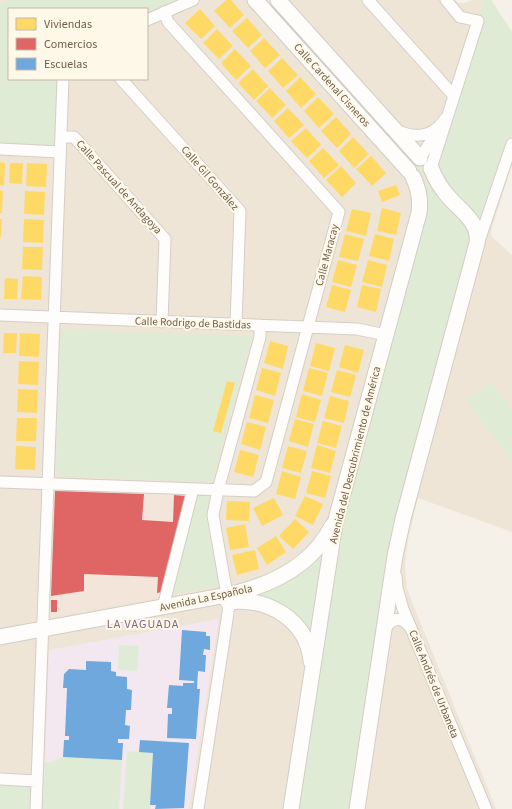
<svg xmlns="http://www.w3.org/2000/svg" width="512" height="809" font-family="'Source Sans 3',sans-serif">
<rect width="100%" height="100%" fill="#f5f1e8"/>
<path fill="#eee5d6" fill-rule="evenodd" d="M0 0H454L459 3H464L473 0H491L512 32V165L491 231 492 237 512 255V532L418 498 408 540 405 566 407 588 412 602 496 809H0ZM9 9H147V79H9Z"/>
<path fill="#f3e5d9" d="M48 489 191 494 165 596 43 619Z"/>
<path fill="#f3e8f0" d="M219 619 189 809H43L49 650Z"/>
<path fill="#dfebd4" d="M10 0H178L147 13V9H9V79H57L54 152 0 149V4Z
M484 0H491L512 32V144L403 519 357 809H291L310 651 264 600 262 594 263 589 326 536 429 175 424 179H420L410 165 414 159H425L428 161 449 113Z
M65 329 252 336 212 482 62 476 56 469 61 334Z
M490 381 512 409V461L465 400Z
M191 494 218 495 213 515 226 585 165 596Z
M119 645 139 646 137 671 118 670Z
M127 751 153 753 150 809H123Z
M63 757 122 760 119 809H43L45 762H50Z
M0 780 37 781 36 809H0Z"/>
<path fill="#ffd966" d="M226 0H231L244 15 230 28 214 11Z
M200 9 215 26 201 39 185 23Z
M247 18 262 35 248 48 232 31Z
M217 29 233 46 219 59 203 43Z
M264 38 280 55 265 68 250 51Z
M235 49 251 66 236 80 221 63Z
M282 58 298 75 283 88 268 71Z
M253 69 268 86 254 100 238 83Z
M300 77 316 94 301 108 286 91Z
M270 88 286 105 272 118 256 101Z
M318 97 334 114 319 128 304 111Z
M288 108 304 125 289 138 274 121Z
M336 117 351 134 337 148 321 131Z
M306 128 321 145 307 158 291 141Z
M353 137 369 154 354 168 339 151Z
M323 148 339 165 324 178 309 161Z
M371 156 386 173 372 186 356 169Z
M0 162 5 163 4 186 0 185Z
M10 163H23L22 184 9 183Z
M27 163 47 164 46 187 26 186Z
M341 166 356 183 342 197 326 180Z
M396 185 400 195 382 202 378 191Z
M0 190 3 191 2 213H0Z
M25 191 45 192 44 215 24 214Z
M382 208 401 213 396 235 377 231Z
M352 209 371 213 366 236 346 231Z
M0 219H2L1 237H0Z
M24 219 44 220 43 243 23 242Z
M345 234 364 239 358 261 339 257Z
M375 234 394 239 389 261 369 256Z
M23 247H43L42 270 22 269Z
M338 260 357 265 351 287 332 282Z
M368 260 387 265 382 287 362 282Z
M23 276 42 277 41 300 21 299Z
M5 278 18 279 17 299H4Z
M332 285 351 290 345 312 326 307Z
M362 285 381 289 376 312 357 307Z
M4 333H17L16 353H3Z
M20 333 40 334 39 357 19 356Z
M270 341 288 346 283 369 264 363Z
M316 343 335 348 329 371 310 366Z
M345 345 364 350 358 373 339 367Z
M19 361 39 362 38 385 18 384Z
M262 368 281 373 275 396 256 390Z
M309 368 328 373 322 396 303 391Z
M337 370 356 375 350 397 331 392Z
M227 381 235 383 221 433 213 431Z
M18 389 38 390 37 413 17 412Z
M302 394 321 400 315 422 296 417Z
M255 395 274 400 268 423 249 418Z
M330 396 349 401 344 423 324 418Z
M17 418H37L36 441H16Z
M295 419 314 424 308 447 289 441Z
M323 421 342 426 336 448 317 443Z
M247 422 266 427 260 450 241 444Z
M317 445 336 451 330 473 311 468Z
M16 446 36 447 35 470 15 469Z
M288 446 307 451 301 473 282 468Z
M240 450 259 455 253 477 234 472Z
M282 471 301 477 295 499 276 494Z
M312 471 331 476 325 498 306 493Z
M305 496 323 504 313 525 295 516Z
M274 498 283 515 262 526 253 508Z
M227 501 250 502 249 521 226 520Z
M295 519 309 532 293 549 279 536Z
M245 524 249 547 230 550 226 528Z
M276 536 286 552 267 565 257 548Z
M255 550 259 569 237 575 232 555Z"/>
<path fill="#e06666" d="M55 491 144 494 142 520 173 522 174 495 186 496 162 592 157 593 158 577 84 574V591L51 596Z
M51 600H57V612H51Z"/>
<path fill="#6fa8dc" d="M182 630 206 632V636H210V650L204 649 203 655H206L205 672 198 671 197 689H200L196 739 167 738 168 714H172V708H167L169 685 183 686V683H194V681L179 680Z
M86 661 111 662V671L116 672V676L127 677V689L132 690 131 710H126L125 725 130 726 129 739H118V743H123L122 760 63 757 64 740H69V736H65L67 688H63L64 674 69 669 86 670Z
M140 740 189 743 184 808 155 809 156 805H150L153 753 139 752Z"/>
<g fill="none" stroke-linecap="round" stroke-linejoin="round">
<defs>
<path id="street" d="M368 0 454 96
M147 20 193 0
M121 79 240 211 236 324
M396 130C415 139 433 137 445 119
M61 137H74L165 239 162 322
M0 149 60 152
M420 158 439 129
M431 168 478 21 460 17 446 0
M478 244 512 144
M0 315 357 329 386 335
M0 482 254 491 266 482 339 212 168 22 164 12
M396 576 397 588 403 609 486 809
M227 595 213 515 218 490 260 337V325
M163 607 193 489
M384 632C389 618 401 615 410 627
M0 779 37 781
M36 809 63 79
M198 809 228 613 229 602"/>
<path id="secondary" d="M255 0 409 171
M278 0 420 158
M228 602C267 597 307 619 311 661
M0 637 227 595C270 586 311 567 332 526
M291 809 335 523 419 213C421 199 419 189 413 177
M357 809 395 556 403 519 477 243C480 221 459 210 447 195 440 187 435 178 431 168"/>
</defs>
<use href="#street" stroke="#d4cec6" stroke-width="13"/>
<use href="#secondary" stroke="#d2cdc4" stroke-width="17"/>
<use href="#street" stroke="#fefdfc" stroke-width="11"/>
<use href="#secondary" stroke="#fefdfc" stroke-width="15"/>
</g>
<g text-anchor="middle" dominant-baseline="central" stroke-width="4" stroke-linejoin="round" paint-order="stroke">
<g font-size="11" fill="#705c4b" stroke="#fdf8e8">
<text transform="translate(332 85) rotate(48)">Calle Cardenal Cisneros</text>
<text transform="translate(210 178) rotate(49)">Calle Gil González</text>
<text transform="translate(119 187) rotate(48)">Calle Pascual de Andagoya</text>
<text transform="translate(327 255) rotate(-75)">Calle Maracay</text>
<text transform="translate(193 323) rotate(2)">Calle Rodrigo de Bastidas</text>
<text transform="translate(355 455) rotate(-76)">Avenida del Descubrimiento de América</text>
<text transform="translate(206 598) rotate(-12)">Avenida La Española</text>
<text transform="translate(434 684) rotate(68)">Calle Andrés de Urbaneta</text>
</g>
<g font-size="12" letter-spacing="1" fill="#83638c" stroke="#fdf8e8">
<text x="143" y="624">LA VAGUADA</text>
</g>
</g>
<rect x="8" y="8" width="140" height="72" fill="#fdf8e8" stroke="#c5baa9"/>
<rect x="16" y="18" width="20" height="12" fill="#ffd966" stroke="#c5baa9"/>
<text x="44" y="28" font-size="12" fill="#705c4b">Viviendas</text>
<rect x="16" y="38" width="20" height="12" fill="#e06666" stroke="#c5baa9"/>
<text x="44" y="48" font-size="12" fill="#705c4b">Comercios</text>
<rect x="16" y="58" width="20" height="12" fill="#6fa8dc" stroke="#c5baa9"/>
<text x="44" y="68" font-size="12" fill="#705c4b">Escuelas</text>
</svg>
